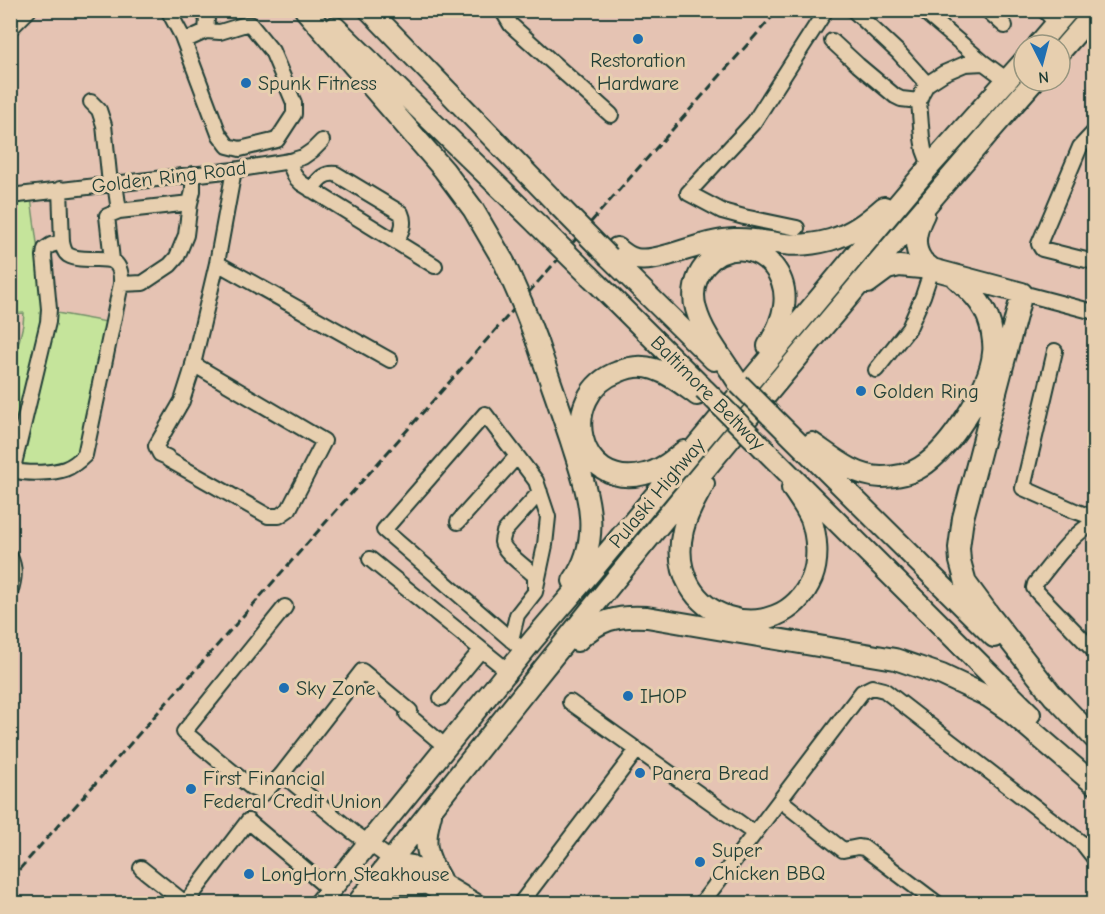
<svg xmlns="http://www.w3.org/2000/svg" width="1105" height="914" font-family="'Comic Neue',sans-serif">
<rect width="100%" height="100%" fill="#e5c3b3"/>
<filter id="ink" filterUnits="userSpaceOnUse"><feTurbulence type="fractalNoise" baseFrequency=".0167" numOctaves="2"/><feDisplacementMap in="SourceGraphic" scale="12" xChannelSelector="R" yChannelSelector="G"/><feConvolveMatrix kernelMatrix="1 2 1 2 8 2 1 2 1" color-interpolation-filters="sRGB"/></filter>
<g filter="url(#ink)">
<path fill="#c5e49b" stroke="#729068" stroke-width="1.5" d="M31 198 46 311 107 322 84 436 77 456 68 463 11 468V374L23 325 24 313 11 314 10 200Z"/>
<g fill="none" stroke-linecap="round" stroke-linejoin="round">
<defs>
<path id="minor" d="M168 10 182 36 219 134 228 146 240 149 277 140 294 114V103L272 51 250 24H246L220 32 206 31
M502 10 511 25 611 115
M853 10 899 53 927 84
M922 10 984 63
M987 10 1005 26
M1044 10 1057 24
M10 29 29 10
M184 41 206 31 207 19 202 10
M832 41 858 65 895 96 901 99 919 101
M91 102 99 110 104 125 110 184
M1094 132 1080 147 1039 244 1042 249 1094 262
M288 161 296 178 301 183 435 266
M930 166 924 150 922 138 919 101 922 93 927 84 944 73 965 64 984 63 1007 80
M115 183 119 211 190 203 193 191V174
M60 189 62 242
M311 190C318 181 323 172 336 174L401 213C406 224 401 232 396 242
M10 196 234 170 290 161 303 157 313 150 322 141
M797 228 744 217 722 211 688 193 754 122 826 10
M62 242C63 247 64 252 68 255 89 267 123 244 121 284L85 455C79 461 73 466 65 469 54 473 29 474 17 471L14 464 48 322 49 309 44 256 45 249 51 245Z
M112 260 107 216 119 211
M217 263 390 360
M121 284 143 283 170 265 177 257 186 235 190 203
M1022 293 1094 312
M1055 351 1023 488 1075 511 1094 518
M193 364 324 441 289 509 279 516H268L169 460 167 457 160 454 156 446 182 401 191 373 217 263 234 170
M876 370 909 328 923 296 932 269
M458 522 517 456
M1094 523C1074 531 1049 567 1035 584L1034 588 1038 593 1094 651
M10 557C16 569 14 580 10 593
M370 559 508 671
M535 589V577L533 574C525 567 503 551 502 542 502 538 504 535 504 532L540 492
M285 607 184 732 252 788 264 793 282 774 353 832 392 860 405 874 456 904
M511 640 517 615 535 592 545 545 548 517 536 481 485 414 384 530 524 651
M441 698 481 650
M570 702 754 833
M282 774 362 671 410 711 407 714 446 747
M780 800 843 850 858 847 864 848 938 904
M392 860 412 863 481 904
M141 868 185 903
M185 904 248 821 330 890
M520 904 637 750
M701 904 862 692 872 687 884 690 1083 844 1094 858"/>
<path id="highway" d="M305 10 444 170 473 209 504 262
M369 10 555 202
M335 27 537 224
M1038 45 1068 10
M1060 52 1094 13
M924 214C917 228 911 245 922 260 924 263 929 266 932 269
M617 248C623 253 629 258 636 259 647 261 658 258 668 255 690 249 711 240 734 239 751 238 768 242 784 244 799 246 815 244 830 240 851 234 867 222 884 207
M609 257 714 360
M591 277 702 387
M868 283 887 269 899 266 932 269 1022 293 963 518 959 548 960 561 966 583 991 617 1054 697
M537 342C548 375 560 408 571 441 586 489 605 535 573 581
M739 384C725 361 703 335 696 309 687 277 712 246 746 250 756 252 766 258 773 266 794 292 783 321 768 346
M770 415 994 637
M812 443C834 458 854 476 881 477 895 477 909 475 921 467 950 449 990 387 993 353 994 347 993 340 992 334 989 309 974 294 956 278
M764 449 1030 714
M684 451C673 460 660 471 645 474 576 492 557 394 618 372 629 367 642 365 654 369 670 374 683 385 697 395
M704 484C696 498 687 513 683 530 662 620 780 655 812 578 819 560 817 537 811 519 806 508 799 498 792 488
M577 641C599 620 616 615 647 617L895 659 942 675 989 697 1008 710 1094 784
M1047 689 1094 738
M431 814C423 843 425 853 440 879
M364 894 395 884H423
M319 904 533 640 592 571 882 223 930 166 1024 61
M357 904C576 624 800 348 1034 81"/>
</defs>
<use href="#minor" stroke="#1f3d34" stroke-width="18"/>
<use href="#highway" stroke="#1f3d34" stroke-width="24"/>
<use href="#minor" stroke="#e7cfaf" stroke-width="14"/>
<use href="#highway" stroke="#e7cfaf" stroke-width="20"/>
<path stroke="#1f3d34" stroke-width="3" stroke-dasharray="9 4.5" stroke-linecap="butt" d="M10 880 778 10"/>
<defs>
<path id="highway-bridge" d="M555 202 609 257
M537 224 591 277
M504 262 522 303 537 342
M739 384 770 415
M704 389 764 449"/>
</defs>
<use href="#highway-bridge" stroke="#1f3d34" stroke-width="24" stroke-linecap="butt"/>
<use href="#highway-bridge" stroke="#e7cfaf" stroke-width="20"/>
</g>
</g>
<g fill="#1f6fb2" stroke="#e7cfaf" stroke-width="2">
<circle cx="638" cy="39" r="6"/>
<circle cx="246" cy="83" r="6"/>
<circle cx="861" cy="391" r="6"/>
<circle cx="284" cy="688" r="6"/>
<circle cx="628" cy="696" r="6"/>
<circle cx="640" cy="773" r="6"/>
<circle cx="191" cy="789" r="6"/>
<circle cx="700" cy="862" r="6"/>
<circle cx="249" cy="874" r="6"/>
</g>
<g text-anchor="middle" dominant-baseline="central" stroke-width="6" stroke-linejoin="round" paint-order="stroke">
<g font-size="20" fill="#1f3d34" stroke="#e7cfaf" text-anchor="start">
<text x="638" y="60" text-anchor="middle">Restoration<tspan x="638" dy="23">Hardware</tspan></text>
<text x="258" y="83">Spunk Fitness</text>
<text x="873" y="391">Golden Ring</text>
<text x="296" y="688">Sky Zone</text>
<text x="640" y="696">IHOP</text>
<text x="652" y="773">Panera Bread</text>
<text x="203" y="778">First Financial<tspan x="203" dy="23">Federal Credit Union</tspan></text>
<text x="712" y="850">Super<tspan x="712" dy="23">Chicken BBQ</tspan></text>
<text x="261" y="874">LongHorn Steakhouse</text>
</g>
<g font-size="20" fill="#1f3d34" stroke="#e7cfaf">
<text transform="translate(169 177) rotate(-7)">Golden Ring Road</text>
<text transform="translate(708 393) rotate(45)">Baltimore Beltway</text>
<text transform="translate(657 493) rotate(-50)">Pulaski Highway</text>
</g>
</g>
<rect width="1105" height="914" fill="none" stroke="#e7cfaf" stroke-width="36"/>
<rect x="18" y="18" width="1069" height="878" fill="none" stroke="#1f3d34" stroke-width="2" filter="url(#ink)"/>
<g transform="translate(1042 63) rotate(174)"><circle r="28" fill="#e7cfaf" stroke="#97957e" stroke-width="1.5"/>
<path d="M0-4.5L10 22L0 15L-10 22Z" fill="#1f6fb2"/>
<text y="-9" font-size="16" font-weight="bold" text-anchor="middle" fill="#1f3d34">N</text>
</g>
</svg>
